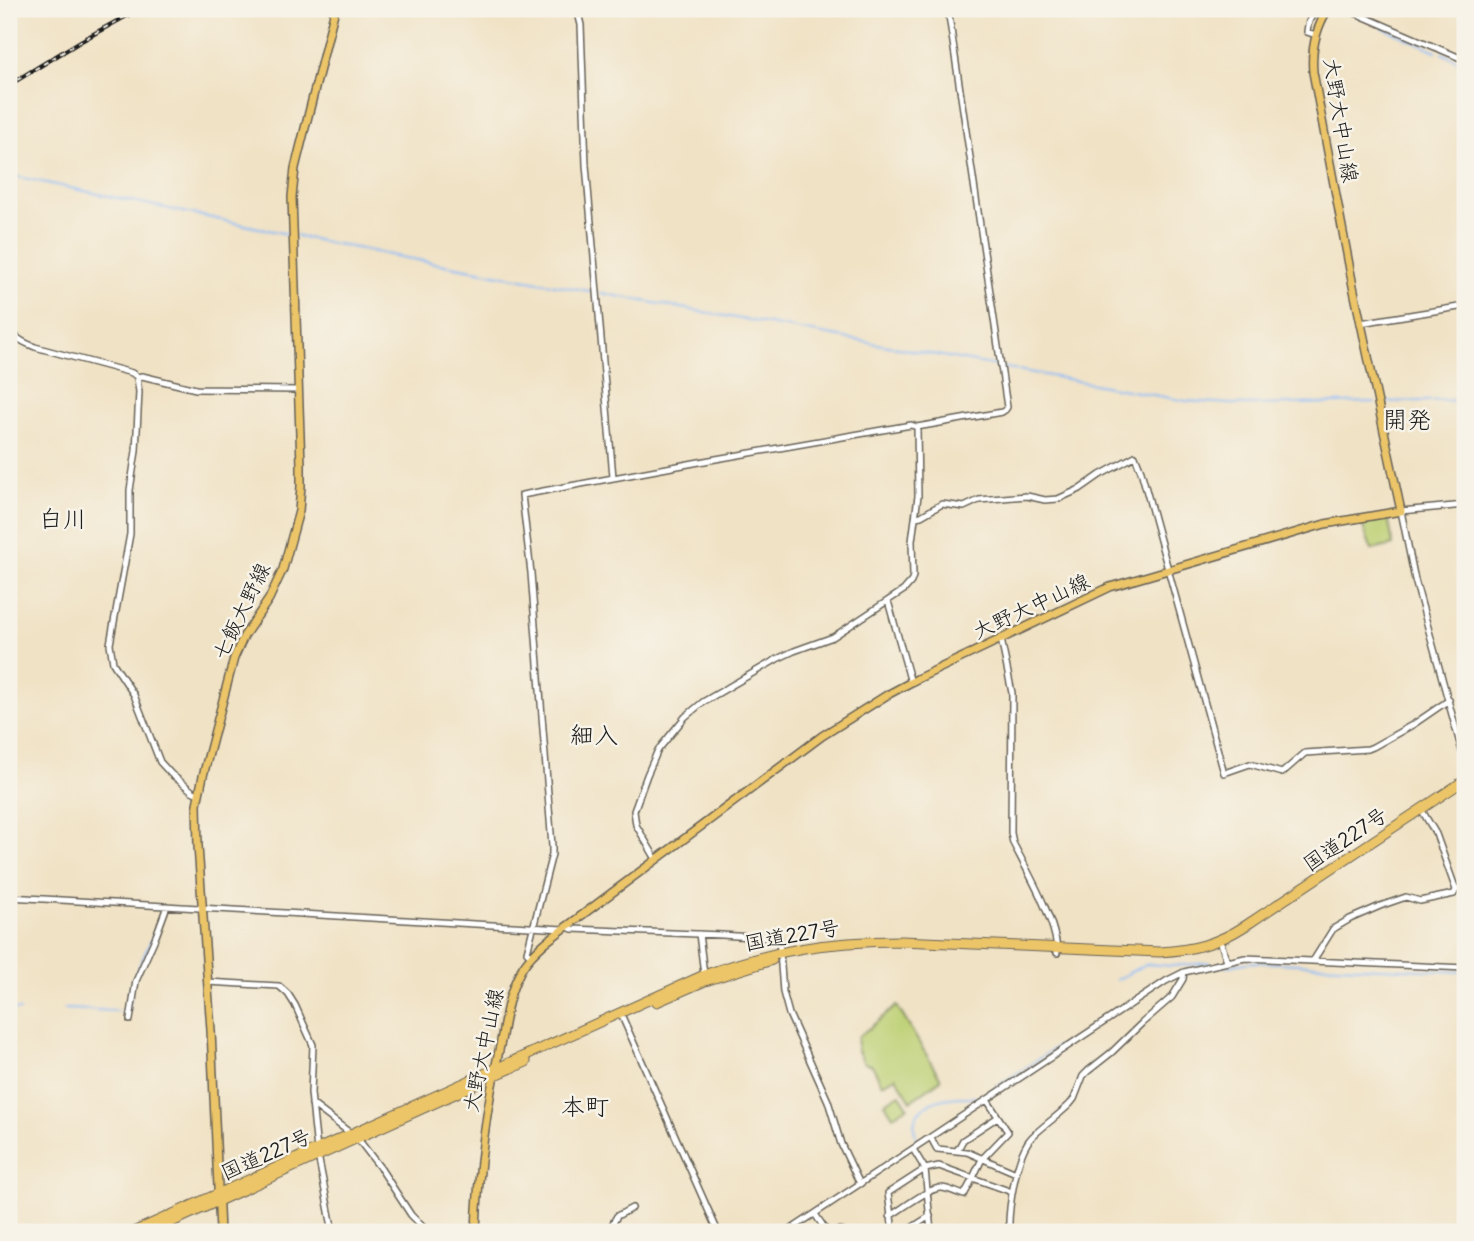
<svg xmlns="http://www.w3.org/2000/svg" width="1474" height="1241" font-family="Delius,'Klee One',sans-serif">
<rect width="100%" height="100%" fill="#f7f3e8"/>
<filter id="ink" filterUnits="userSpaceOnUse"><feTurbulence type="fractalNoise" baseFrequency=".0143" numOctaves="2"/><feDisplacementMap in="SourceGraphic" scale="14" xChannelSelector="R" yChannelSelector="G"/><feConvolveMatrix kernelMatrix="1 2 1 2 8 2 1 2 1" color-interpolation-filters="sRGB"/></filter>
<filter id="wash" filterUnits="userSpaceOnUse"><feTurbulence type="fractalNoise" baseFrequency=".00686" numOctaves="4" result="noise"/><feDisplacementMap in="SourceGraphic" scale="28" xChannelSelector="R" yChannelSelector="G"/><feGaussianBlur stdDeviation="1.57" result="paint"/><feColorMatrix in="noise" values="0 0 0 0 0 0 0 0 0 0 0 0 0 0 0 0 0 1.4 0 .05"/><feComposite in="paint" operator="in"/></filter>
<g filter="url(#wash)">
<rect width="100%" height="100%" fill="#f0e2c5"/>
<path fill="#bdd074" stroke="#6c7648" stroke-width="2" d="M1388 516 1393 545 1372 550 1361 522Z
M897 1006 941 1079 911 1101 896 1077 882 1084 872 1065 864 1063 857 1049 858 1037Z
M900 1094 908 1107 893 1116 885 1103Z"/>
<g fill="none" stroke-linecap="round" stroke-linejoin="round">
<path stroke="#8abaf6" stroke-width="2" d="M1382 27 1436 51
M1442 53 1465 64
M9 175 292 235
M297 236 395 256 595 292
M600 293 1186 401 1246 405 1375 402
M1381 402 1465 400
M1219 966C1228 968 1243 962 1255 962L1465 972
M1116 980 1146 964 1172 966 1210 963
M130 1002 131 985 156 929
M65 1009 92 1010
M9 1010H20
M95 1010 118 1011
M122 1011H127L130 1007
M917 1140C902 1100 952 1094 980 1098L1058 1046"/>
</g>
</g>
<g filter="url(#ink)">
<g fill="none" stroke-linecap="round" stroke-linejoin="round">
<defs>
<path id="minor" d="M577 9 581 25 586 165 613 477
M1346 9 1465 60
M1316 35 1307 32C1308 22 1310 16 1318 9
M9 252V248
M9 259 12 278 9 292
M9 316C11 336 17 340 35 347L132 373 137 377 142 376 196 389 298 390
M1360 323 1465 306
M137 377 139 392 136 451 130 490V534L110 644 113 663 134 695 160 762 171 774 192 791 198 794
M1465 505 1401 511 1415 580 1465 762
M916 517 921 516 942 504 964 507 979 500 1027 496 1045 500 1058 499 1080 489 1100 475 1135 456 1141 471 1224 773 1250 764 1282 773 1305 753 1368 749 1373 747 1414 724 1449 700
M888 601 911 683
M1001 639 1012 693 1011 833 1013 843C1027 870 1058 924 1057 953
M1421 809 1436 834 1456 890
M656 859 636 825 634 811 647 775 658 750 685 717 703 702 777 659 794 651 833 637 904 590 911 582 913 576 912 541 918 496 917 427
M9 897 563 929
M566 926 572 929 722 935 779 939 783 992 789 1014 828 1101 841 1144 860 1184
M699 934 704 974
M1220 940 1227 961
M531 956 527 952 552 854V846L531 573 522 495 710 460 911 425 917 427 1002 412 1005 410 1007 407 948 9
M1313 961 1333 929 1350 919 1380 906 1406 897 1420 901 1454 894 1456 890 1465 888
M207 982 279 986 288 994 295 1005 313 1045 311 1093 317 1150 333 1232
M620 1012 718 1232
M130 1020 136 981 156 936 167 906
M312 1104 358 1139 381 1169 411 1215 428 1232
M931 1138 937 1149 967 1152 1016 1173
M913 1149 925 1169 931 1232
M957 1151 963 1140 998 1117
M815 1214 827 1232
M890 1216C902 1209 928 1188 941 1188 948 1188 957 1193 964 1195L970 1184 982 1159 1008 1132 987 1100
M608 1232 617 1216 632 1208
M787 1232 1166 981 1184 972 1245 958 1465 968
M834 1232 840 1230 844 1232
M893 1232 888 1193 925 1169 939 1166 1012 1192
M905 1232 930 1216
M1009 1232C1008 1210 1016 1153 1032 1137 1044 1125 1058 1116 1070 1104L1074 1099 1083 1076 1088 1071 1112 1052 1142 1023 1172 997 1183 979 1184 972"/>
<path id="major" d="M220 1232 211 1030 198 846 197 804 203 776 234 658 244 636 269 599 283 569 299 511 301 486V465L292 197 295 168 335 9
M476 1232C478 1168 487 1104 501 1041 505 1019 508 995 519 974 525 961 536 951 546 942L822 736 887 695 917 679 1110 587 1325 524 1401 511 1353 286 1313 72C1311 49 1316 28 1328 9"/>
<path id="highway" d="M657 1002 705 981 772 960
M498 1074 526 1062
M133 1232 704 975C773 950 828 941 901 941L1160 952C1193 950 1217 944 1245 926L1465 780
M150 1232 479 1083"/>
</defs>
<use href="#minor" stroke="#666157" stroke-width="8"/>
<use href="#major" stroke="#666157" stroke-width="10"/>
<use href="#highway" stroke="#666157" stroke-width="11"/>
<use href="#minor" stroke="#fff" stroke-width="5"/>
<use href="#major" stroke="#ecc569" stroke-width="7"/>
<use href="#highway" stroke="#ecc569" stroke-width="9"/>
<defs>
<path id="rail" d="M9 85 81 41 139 9"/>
</defs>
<use href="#rail" stroke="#1c1c1c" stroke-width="4.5"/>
<use href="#rail" stroke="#f7f3e8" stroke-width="2" stroke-dasharray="5" stroke-linecap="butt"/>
</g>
</g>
<g text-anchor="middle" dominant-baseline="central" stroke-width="5" stroke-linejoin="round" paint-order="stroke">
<g font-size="21" fill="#1c1c1c" stroke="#f7f3e8">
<text transform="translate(1341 120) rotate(81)">大野大中山線</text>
<text transform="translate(1031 606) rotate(-25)">大野大中山線</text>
<text transform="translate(241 611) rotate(-64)">七飯大野線</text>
<text transform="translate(1345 839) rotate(-34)">国道227号</text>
<text transform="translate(792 935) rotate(-10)">国道227号</text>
<text transform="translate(483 1050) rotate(-78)">大野大中山線</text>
<text transform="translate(266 1154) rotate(-24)">国道227号</text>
</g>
<g font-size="24" fill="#1c1c1c" stroke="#f7f3e8">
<text x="1407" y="419">開発</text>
<text x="63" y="518">白川</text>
<text x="594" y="734">細入</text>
<text x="585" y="1106">本町</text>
</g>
</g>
<rect width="1474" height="1241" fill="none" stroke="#f7f3e8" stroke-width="35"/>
</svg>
